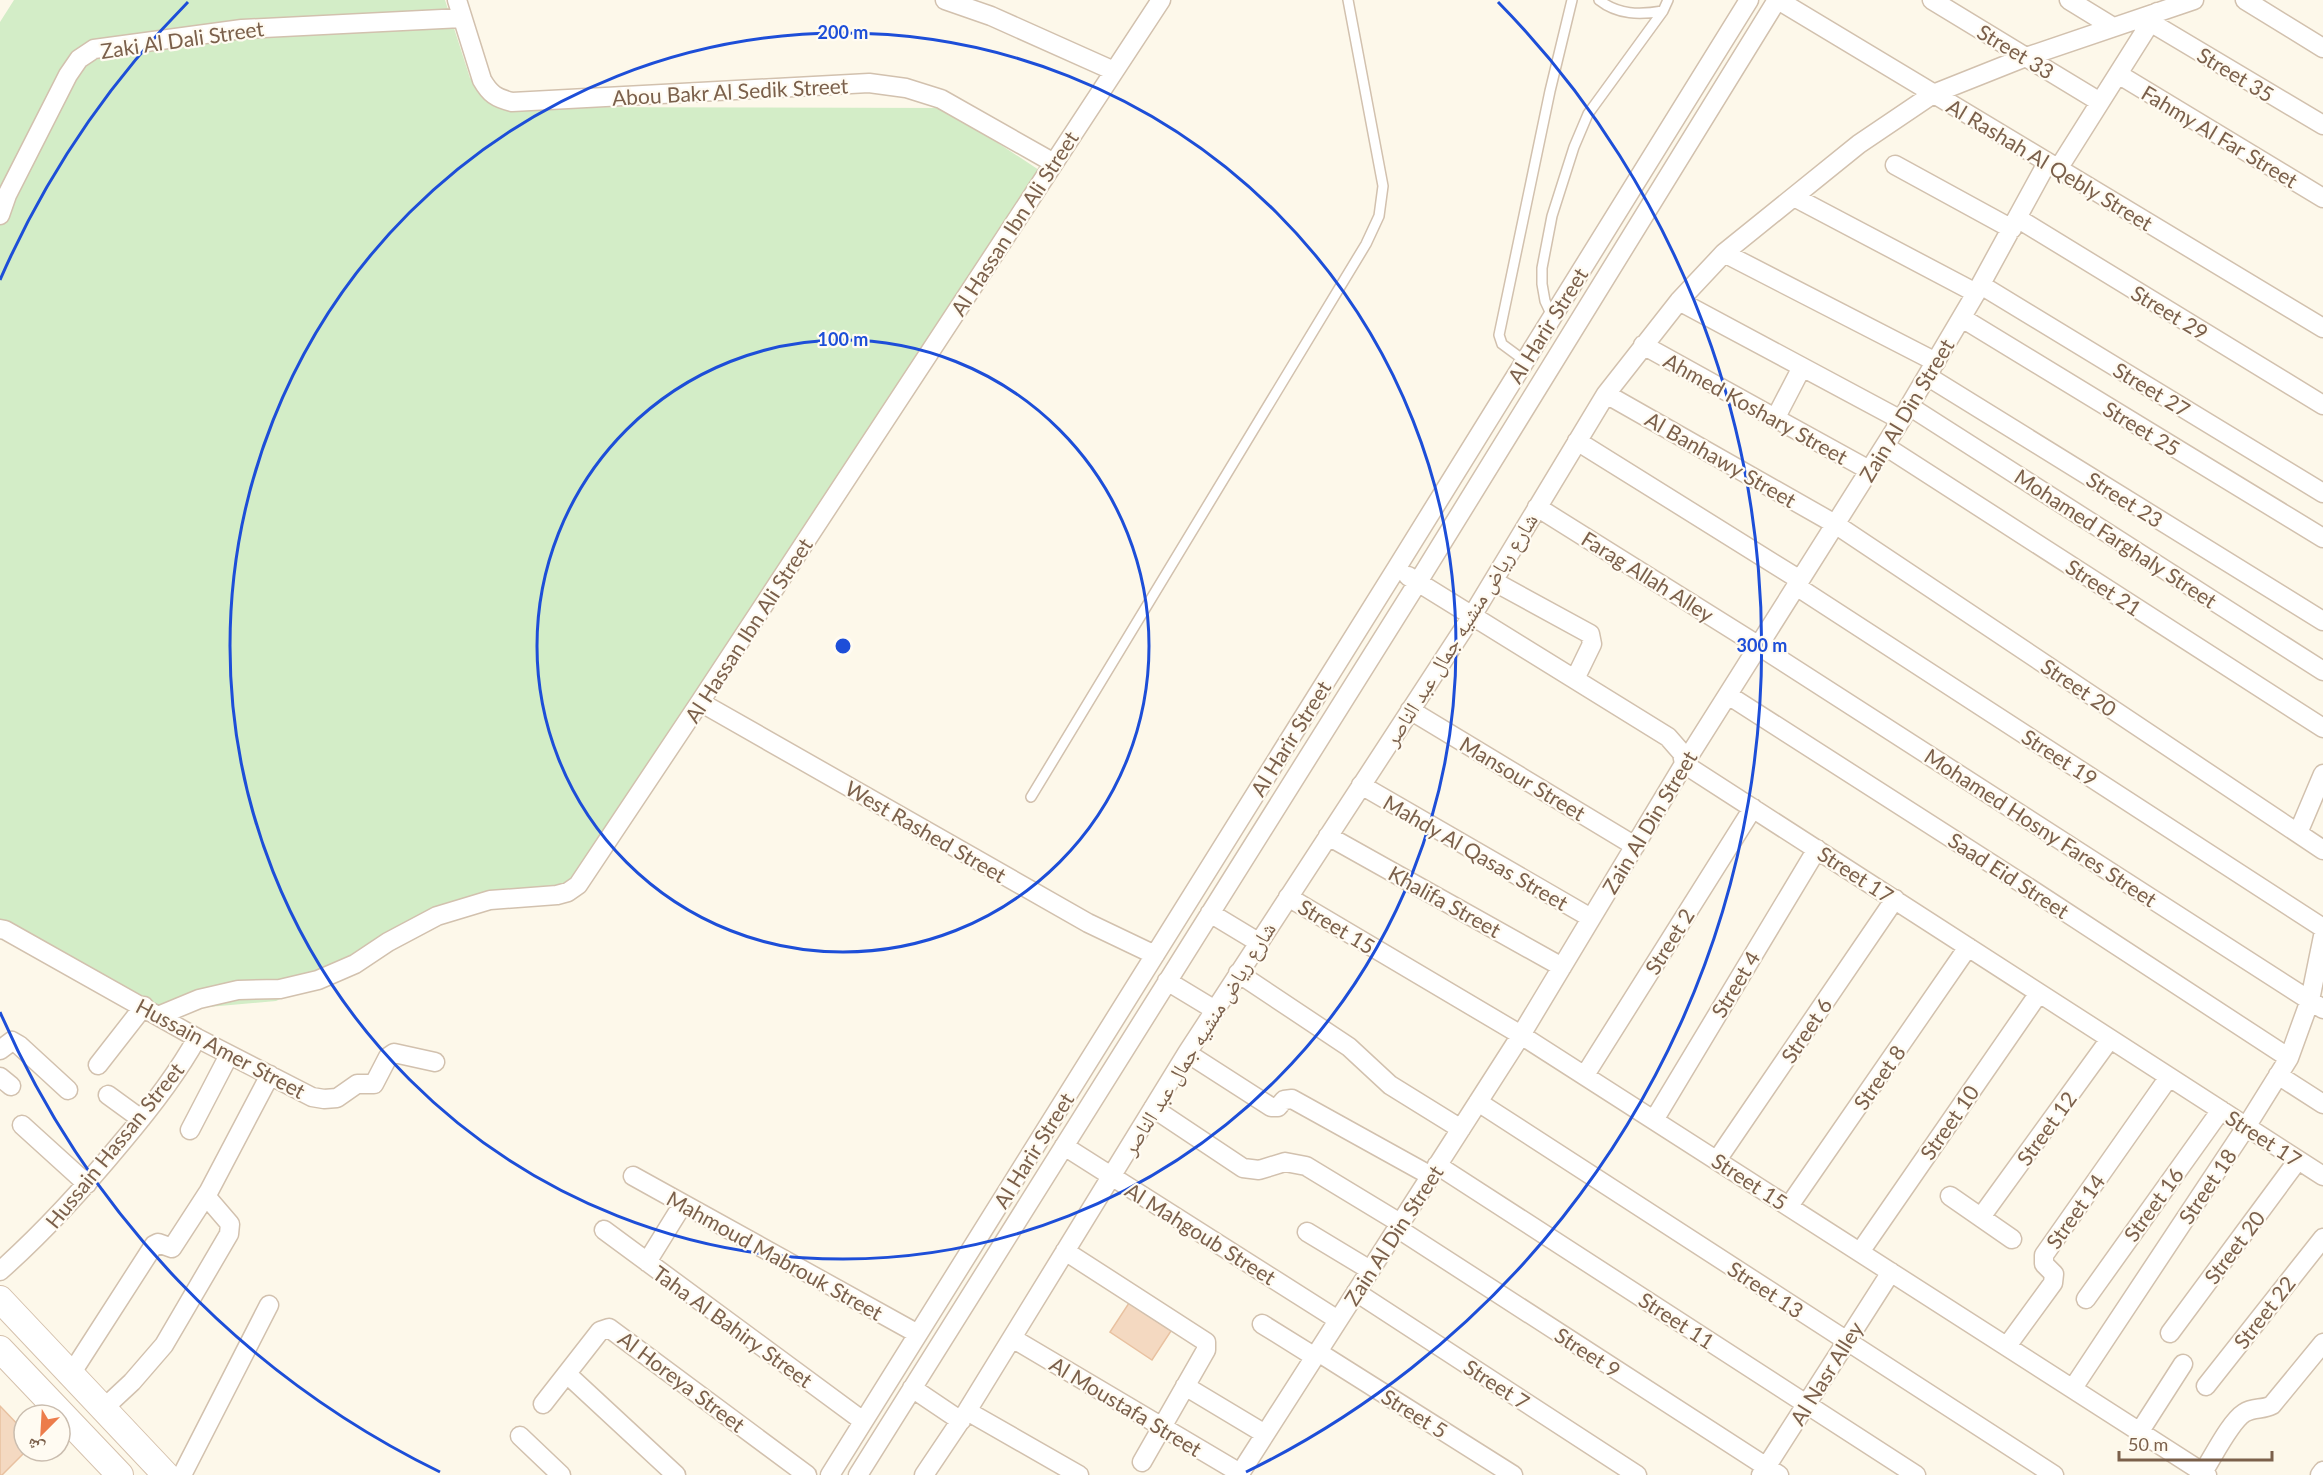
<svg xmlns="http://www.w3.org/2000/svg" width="2323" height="1475" font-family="Lato,'Noto Naskh Arabic',sans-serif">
<rect width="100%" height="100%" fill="#fdf8ea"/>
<path fill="#d3edc7" d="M14 0H445L470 78 510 107 945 108 1042 172 561 897 481 902 276 1001 163 1011 0 928V22Z"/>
<path fill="#f4d9c1" stroke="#e8c1a0" stroke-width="1.5" d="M1129 1303 1171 1331 1152 1360 1110 1332Z
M0 1406 24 1431V1451H26L2 1475H0Z"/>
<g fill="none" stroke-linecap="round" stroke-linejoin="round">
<defs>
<path id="service" d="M1599 0C1618 15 1640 15 1663 11
M1552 316 1545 301 1542 284V268L1552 216 1574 147 1588 114 1663 11 1668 0
M1525 361 1502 344 1499 335 1550 91 1572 0
M1031 797 1366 244 1379 216 1383 186 1348 0"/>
<path id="minor" d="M457 0 482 80C490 94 496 98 512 102L869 83 906 88 941 99 1054 163
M945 0 991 16 1114 71
M1778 0 2323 328
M1932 0 2100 102
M2069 0 2113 27
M2245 0 2323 48
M2150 22 2323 125
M2118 74 2323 198
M1895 165 2012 229
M2058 169 2157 12
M1794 197 1976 293
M0 215 7 195 68 75 79 59 94 49 242 29 462 18
M2017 218 2323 405
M1724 253 1936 362
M1981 285 2323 493
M1679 301 1901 420
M1962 318 2323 538
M1643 345 1869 470
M1927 376 2323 621
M1606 394 1835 524 2323 850
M1909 406 2323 671
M1775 419 1802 367
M1577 441 1800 580
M1885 446 2323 728
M1537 507 1759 646 2323 1009
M1408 576 1668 737 1682 753 1684 764 2323 1176
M1493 581 1590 634 1592 644 1575 679
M1796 586 2323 928
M1728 695 2023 884 2289 1058
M700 702 1088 923 1155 955
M1410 710 1635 846
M1361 785 1591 918
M2298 833 2323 774
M1328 836 1562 967
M1288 897 1521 1035 2207 1475
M1210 913 1258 942
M0 929 5 930 197 1038 312 1097 324 1099 337 1098 357 1084H374L388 1057 394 1053 435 1062
M1238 973 1349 1047 1390 1085 1461 1129
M1167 981 1215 1010
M158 1016 199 999 238 990 280 989 318 980 355 964 388 942 437 916 490 900 557 895 568 892 578 885 700 702 1161 0
M0 1050 12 1041 19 1045 68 1090
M1187 1053 1271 1107H1278L1284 1100 1292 1099 1431 1176
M98 1065 144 1006
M1585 1075 1753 808
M2278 1075 2323 1104
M0 1077 11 1086
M108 1095 141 1119
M1478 1102 2054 1475
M1153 1108 1243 1168 1259 1170 1285 1162 1306 1166 1400 1223
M1654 1120 1817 849
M22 1125 87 1184
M190 1130 229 1055
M1064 1146 1338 1320
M1717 1160 1895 899
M1437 1165 1916 1475
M633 1176 918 1334
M1950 1196 2012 1239
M1789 1206 1968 947
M1981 1217 2110 1039
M1397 1228 1779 1475
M604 1230 863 1421
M1307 1232 1370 1270
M1065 1251 1206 1342V1350L1142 1462
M1860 1252 2039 993
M647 1262 683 1204
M0 1271C45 1231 84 1188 122 1142 150 1109 176 1076 197 1038
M1356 1292 1637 1475
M2086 1299 2221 1110
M1262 1324 1315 1357
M2170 1333 2298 1160
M1012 1338 1240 1473
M2007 1346 2053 1283 2054 1274 2044 1264V1255L2169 1077
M1318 1352 1513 1475
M71 1374 154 1245 158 1243 172 1248 209 1191 270 1075
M567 1374 676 1475
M1185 1386 1265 1434
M2206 1386 2323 1238
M912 1388 961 1421
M2073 1388 2246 1127 2289 1058 2310 1000 2323 936
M543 1404 600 1331 609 1328 807 1475
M103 1409 132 1382 164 1345 229 1234 230 1224 206 1196
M967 1411 1079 1475
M2140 1431 2183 1364
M520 1436 561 1475
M2203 1472C2213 1457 2230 1422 2244 1413 2253 1407 2263 1410 2272 1405L2323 1343
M182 1475 269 1305
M830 1475 1396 569 1749 0
M858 1475 1418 582 1777 0
M924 1475 967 1411 1187 1053 1472 616 1606 394 1679 301 1724 253 1859 144 1933 94 2026 57 2194 0
M1239 1475 1521 1035 1684 764 1901 420 1976 293 2047 163
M1761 1475 1891 1272
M2320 1475 2323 1471"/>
<path id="secondary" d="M0 1299 166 1475
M0 1349 120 1475"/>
</defs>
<use href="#service" stroke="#d2c1ae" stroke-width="12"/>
<use href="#minor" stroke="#d2c1ae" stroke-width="21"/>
<use href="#secondary" stroke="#d5c1ac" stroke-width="28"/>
<use href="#service" stroke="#fff" stroke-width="9"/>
<use href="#minor" stroke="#fff" stroke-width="18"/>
<use href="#secondary" stroke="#fff" stroke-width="26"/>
</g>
<g fill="none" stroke="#1d4ed8" stroke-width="3">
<circle cx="843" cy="646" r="306"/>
<circle cx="843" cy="646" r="613"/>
<path d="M440 1472A919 919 0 0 1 0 1012M0 280A919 919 0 0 1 188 2M1498 2A919 919 0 0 1 1246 1472"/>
</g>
<g text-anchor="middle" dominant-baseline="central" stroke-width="4.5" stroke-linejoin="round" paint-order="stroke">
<g font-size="21" fill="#7b604b" stroke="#fffbf2">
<text transform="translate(182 39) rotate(-8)">Zaki Al Dali Street</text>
<text transform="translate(2016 51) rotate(31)">Street 33</text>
<text transform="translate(2236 74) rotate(31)">Street 35</text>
<text transform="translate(730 91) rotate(-3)">Abou Bakr Al Sedik Street</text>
<text transform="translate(2220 136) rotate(31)">Fahmy Al Far Street</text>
<text transform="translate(2050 164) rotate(31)">Al Rashah Al Qebly Street</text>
<text transform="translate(1014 223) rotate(-57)">Al Hassan Ibn Ali Street</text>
<text transform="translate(2170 312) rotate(31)">Street 29</text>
<text transform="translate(1547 325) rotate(-58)">Al Harir Street</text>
<text transform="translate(2152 389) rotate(31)">Street 27</text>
<text transform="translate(1756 408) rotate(29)">Ahmed Koshary Street</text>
<text transform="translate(1906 410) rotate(-59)">Zain Al Din Street</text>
<text transform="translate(2142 428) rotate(31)">Street 25</text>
<text transform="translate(1721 459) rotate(30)">Al Banhawy Street</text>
<text transform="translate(2125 499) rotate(32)">Street 23</text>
<text transform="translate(2116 538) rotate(33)">Mohamed Farghaly Street</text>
<text transform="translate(1648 576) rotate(32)">Farag Allah Alley</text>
<text transform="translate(2104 587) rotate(33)">Street 21</text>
<text transform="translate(1460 629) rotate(-58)">شارع رياض منشيه جمال عبد الناصر</text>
<text transform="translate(748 630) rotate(-57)">Al Hassan Ibn Ali Street</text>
<text transform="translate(2079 687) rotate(34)">Street 20</text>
<text transform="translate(1290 738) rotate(-58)">Al Harir Street</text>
<text transform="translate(2060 757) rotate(33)">Street 19</text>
<text transform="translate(1523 778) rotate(31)">Mansour Street</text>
<text transform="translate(1649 822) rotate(-59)">Zain Al Din Street</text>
<text transform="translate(2041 827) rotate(33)">Mohamed Hosny Fares Street</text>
<text transform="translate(926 831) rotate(30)">West Rashed Street</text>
<text transform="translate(1476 852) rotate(30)">Mahdy Al Qasas Street</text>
<text transform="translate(1856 874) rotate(33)">Street 17</text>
<text transform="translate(2009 875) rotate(33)">Saad Eid Street</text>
<text transform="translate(1445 901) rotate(29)">Khalifa Street</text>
<text transform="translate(1337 926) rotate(31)">Street 15</text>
<text transform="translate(1669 941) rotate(-58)">Street 2</text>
<text transform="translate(1735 984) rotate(-59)">Street 4</text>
<text transform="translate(1806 1030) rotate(-56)">Street 6</text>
<text transform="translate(1198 1038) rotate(-58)">شارع رياض منشيه جمال عبد الناصر</text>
<text transform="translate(221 1048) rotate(28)">Hussain Amer Street</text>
<text transform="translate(1879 1077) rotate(-55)">Street 8</text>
<text transform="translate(1949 1122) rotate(-55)">Street 10</text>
<text transform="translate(2046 1128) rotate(-54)">Street 12</text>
<text transform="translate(2264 1138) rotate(33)">Street 17</text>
<text transform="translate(114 1145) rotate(-51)">Hussain Hassan Street</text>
<text transform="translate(1033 1150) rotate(-58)">Al Harir Street</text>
<text transform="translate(1750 1181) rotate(33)">Street 15</text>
<text transform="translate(2207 1186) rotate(-56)">Street 18</text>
<text transform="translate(2153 1204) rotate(-54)">Street 16</text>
<text transform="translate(2075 1211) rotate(-55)">Street 14</text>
<text transform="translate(1201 1233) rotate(32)">Al Mahgoub Street</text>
<text transform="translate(1393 1235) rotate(-57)">Zain Al Din Street</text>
<text transform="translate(2234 1247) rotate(-53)">Street 20</text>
<text transform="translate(775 1255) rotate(29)">Mahmoud Mabrouk Street</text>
<text transform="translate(1766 1289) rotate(33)">Street 13</text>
<text transform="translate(2264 1312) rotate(-52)">Street 22</text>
<text transform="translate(1677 1320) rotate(33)">Street 11</text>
<text transform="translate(733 1326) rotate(36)">Taha Al Bahiry Street</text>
<text transform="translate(1588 1352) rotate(33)">Street 9</text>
<text transform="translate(1826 1373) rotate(-58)">Al Nasr Alley</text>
<text transform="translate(682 1381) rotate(37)">Al Horeya Street</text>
<text transform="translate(1497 1384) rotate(33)">Street 7</text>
<text transform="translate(1126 1406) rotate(31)">Al Moustafa Street</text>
<text transform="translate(1415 1413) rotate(32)">Street 5</text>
</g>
</g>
<circle cx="843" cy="646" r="9" fill="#1d4ed8" stroke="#fffbf2" stroke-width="3"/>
<g font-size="18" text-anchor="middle" font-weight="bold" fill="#1d4ed8" stroke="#fffbf2" stroke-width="4.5" stroke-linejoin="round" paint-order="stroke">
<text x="843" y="39">200 m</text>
<text x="843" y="346">100 m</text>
<text x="1762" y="652">300 m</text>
</g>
<g transform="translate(42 1433) rotate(204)"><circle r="28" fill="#fffbf2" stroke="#cabdaf" stroke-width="1.5"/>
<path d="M0-4.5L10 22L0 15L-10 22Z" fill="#ec7c4b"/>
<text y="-9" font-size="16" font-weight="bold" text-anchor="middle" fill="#7b604b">ش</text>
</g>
<path d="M2119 1451v9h153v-9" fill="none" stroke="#7b604b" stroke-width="3"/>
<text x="2128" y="1451" font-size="18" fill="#7b604b" stroke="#fffbf2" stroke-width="4.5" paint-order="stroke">50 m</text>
</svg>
